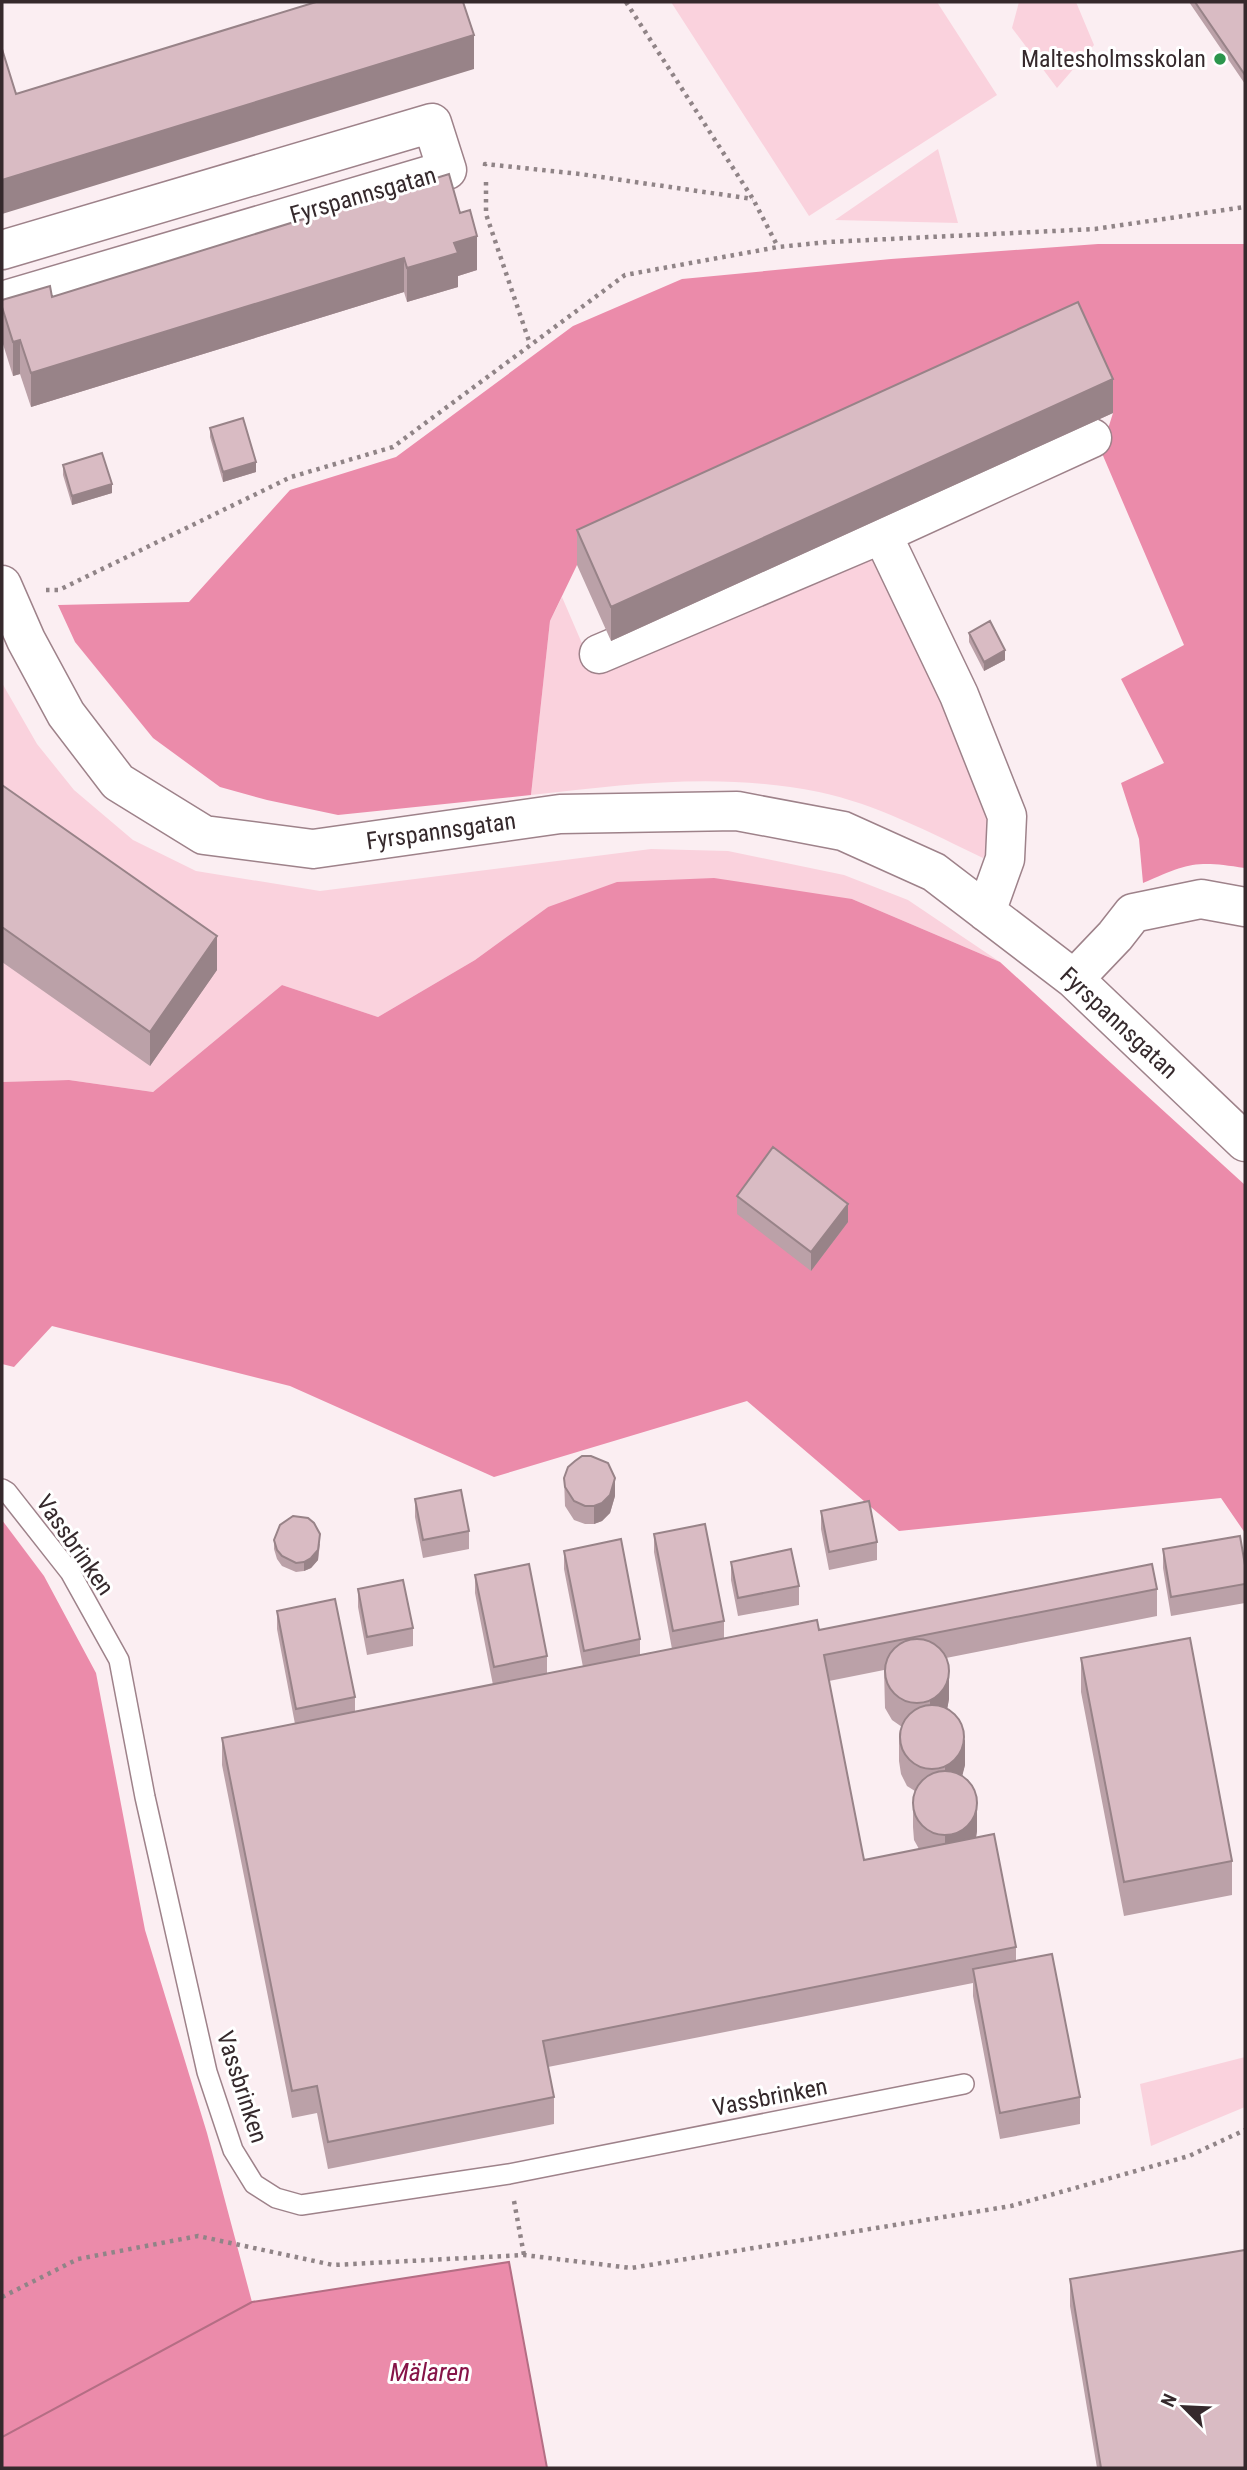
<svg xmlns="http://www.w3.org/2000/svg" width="1247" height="2470" font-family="'Roboto Condensed',sans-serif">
<rect width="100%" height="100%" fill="#fbeef2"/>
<path fill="#fad2dd" d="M671 2H937L997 95 809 216Z
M1019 2H1076L1094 45 1057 88 1012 28Z
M938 149 958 223 835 220Z
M871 555 888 567 996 836 983 858C931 833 876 804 819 792 719 772 631 784 531 795L550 621 562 597 593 669 674 635 678 642Z
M2 683 37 744 74 790 133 840 196 871 320 891 651 849 728 851 844 875 908 900 1000 962 852 899 548 907 475 960 378 1017 282 985 153 1092 69 1080 2 1082Z
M1245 2057V2107L1151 2146 1140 2084Z"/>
<path fill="#eb8baa" d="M1098 244H1245V868C1196 860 1188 863 1143 883L1139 839 1121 783 1164 763 1121 679 1184 645 1101 451 1113 413 577 565 550 621 531 795 338 815 267 800 220 787 153 738 75 642 58 605 189 602 290 490 396 457 573 326 682 279 891 259Z
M714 878 852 899 1000 962 1245 1185V1533L1221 1498 899 1531 747 1401 494 1477 290 1386 52 1326 14 1367 2 1364V1082L69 1080 153 1092 282 985 378 1017 475 960 548 907 617 882Z
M2 1520 44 1576 96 1673 145 1930 207 2133 252 2302 2 2437Z"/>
<path fill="#eb8baa" stroke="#b46e84" stroke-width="2" d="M509 2262 547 2468H2V2437L252 2302Z"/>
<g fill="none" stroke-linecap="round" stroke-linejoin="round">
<defs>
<path id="lane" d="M2 1489 7 1492 70 1572 119 1660 145 1797 207 2072 233 2150 254 2184 276 2198 301 2205 509 2174 964 2084"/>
<path id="street" d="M2 250 432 123 447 170 2 301
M882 534 1092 438
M2 585 26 640 66 714 118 782 204 835 313 849 560 814 737 811 843 831 934 872 1074 979 1245 1142
M599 654 882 534 959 695 1007 816 1005 859 986 912
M1074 979 1115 936 1133 913 1201 899 1245 907"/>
</defs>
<use href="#lane" stroke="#9e828a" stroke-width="22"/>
<use href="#street" stroke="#9e828a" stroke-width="41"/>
<path stroke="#908487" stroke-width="4.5" stroke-dasharray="3.5 5" stroke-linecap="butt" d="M626 2 753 199 778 247
M485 166V164L580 174 753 199
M486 182V214L530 344
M46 590H59L291 477 393 447 625 275 778 247 828 242 1095 229 1245 207
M514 2201 524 2255
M2 2297 78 2259 198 2236 333 2265 524 2255 631 2268 1011 2206 1189 2156 1245 2130"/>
<use href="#lane" stroke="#fff" stroke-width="19"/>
<use href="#street" stroke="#fff" stroke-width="38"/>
</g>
<path fill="#bba1a8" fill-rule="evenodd" d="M1189 2H1245V84Z
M449 174 477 270 458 276V287L407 302 404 292 31 407 20 374 13 376 2 341V300L52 297Z
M1113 413 611 641 577 565V530Z
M210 428 256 472 223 482 210 437Z
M63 465 112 493 72 505 63 475Z
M969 633 1005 660 984 671 969 642Z
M2 785 217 970 150 1066 2 962Z
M737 1196 848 1222 811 1271 737 1214Z
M564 1478 615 1496 610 1513 602 1521 594 1524H585L574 1520 565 1506Z
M415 1499 469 1531V1549L423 1558 415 1517Z
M821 1511 877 1542V1560L829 1570 821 1529Z
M654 1534 724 1621V1639L819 1630 1157 1589V1616L946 1658 949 1699 947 1709 965 1765 962 1775 977 1831 976 1838 1016 1947V1961L1080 2097V2124L1000 2139 973 1996V1983L548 2067 554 2097V2124L328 2169 317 2113 292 2118 222 1765V1738L295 1724 277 1629V1611L355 1697V1712L493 1685 475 1593V1575L547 1656V1674L583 1667 564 1569V1551L640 1639V1656L672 1649 654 1552ZM884 1670 885 1708 892 1720 902 1727 899 1734V1761L901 1774 907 1786 915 1791 913 1800V1827L914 1840 919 1849 864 1860 829 1681Z
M274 1540 320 1544 318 1560 311 1568 304 1571 296 1572 282 1566 277 1559 274 1549Z
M1163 1549 1245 1565V1603L1171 1616 1163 1568Z
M731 1562 799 1586V1605L738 1616 731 1580Z
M358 1589 413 1628V1646L367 1655 358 1607Z
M1081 1658 1232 1861V1895L1124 1916 1081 1692Z
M1070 2279 1245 2468H1097L1070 2306Z"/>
<path fill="#988388" d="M474 35V69L2 214V180Z
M477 236V270L458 276V287L407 302V268L454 243Z
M404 258V292L31 407V373Z
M20 340V374L13 376V342Z
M1113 379V413L611 641V607Z
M256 462V472L223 482V472Z
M112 484V493L72 505V496Z
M1005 650V660L984 671V662Z
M217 936V970L150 1066V1032Z
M848 1204V1222L811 1271V1252Z
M615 1478V1496L610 1513 602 1521 594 1524V1506Z
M320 1534 318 1560 311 1568 304 1571V1562Z
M949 1672V1699L947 1710 930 1728V1701Z
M965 1739V1765L962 1777 945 1794V1767Z
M977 1805V1831L975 1843 945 1863V1836Z"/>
<path fill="#d9bbc3" stroke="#988388" stroke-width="2" d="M316 2H463L474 35 2 180V49L16 94Z
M1195 2H1245V75Z
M449 174 460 213 470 210 477 236 454 243 458 253 407 268 404 258 31 373 20 340 13 342 2 307V300L50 286 52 297Z
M1078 302 1113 379 611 607 577 530Z
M243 418 256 462 223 472 210 428Z
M102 453 112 484 72 496 63 465Z
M990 621 1005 650 984 662 969 633Z
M2 785 217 936 150 1032 2 927Z
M773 1147 848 1204 811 1252 737 1196Z
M582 1456H591L608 1463 615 1478 610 1495 602 1503 594 1506H585L574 1501 565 1487 564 1478 568 1467 575 1461Z
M461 1490 469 1531 423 1540 415 1499Z
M869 1501 877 1542 829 1552 821 1511Z
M293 1516 308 1518 314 1523 320 1534 318 1550 311 1558 304 1562 296 1563 282 1556 277 1550 274 1540 280 1525Z
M705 1524 724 1621 673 1631 654 1534Z
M1240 1536 1245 1565V1584L1171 1597 1163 1549Z
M621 1539 640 1639 584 1651 564 1551Z
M791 1549 799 1586 738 1598 731 1562Z
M529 1564 547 1656 494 1667 475 1575Z
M1152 1564 1157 1589 824 1655 864 1860 994 1834 1016 1947 543 2041 554 2097 328 2142 317 2086 292 2091 222 1738 817 1620 819 1630Z
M403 1580 413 1628 367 1637 358 1589Z
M335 1599 355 1697 296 1709 277 1611Z
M1190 1638 1232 1861 1124 1882 1081 1658Z
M885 1671a32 32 0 1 1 64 0a32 32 0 1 1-64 0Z
M900 1737a32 32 0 1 1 64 0a32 32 0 1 1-64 0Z
M913 1803a32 32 0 1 1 64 0a32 32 0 1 1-64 0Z
M1052 1954 1080 2097 1000 2113 973 1969Z
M1245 2250V2468H1101L1070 2279Z"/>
<circle fill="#2b954c" stroke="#fff" stroke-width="2.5" cx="1220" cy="59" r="7"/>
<g text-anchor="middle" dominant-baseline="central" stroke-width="6" stroke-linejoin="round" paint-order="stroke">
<g font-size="24" fill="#35292c" stroke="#fff" text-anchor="end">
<text x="1206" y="59">Maltesholmsskolan</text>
</g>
<g font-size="24" fill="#35292c" stroke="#fff">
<text transform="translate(363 195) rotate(-16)">Fyrspannsgatan</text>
<text transform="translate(441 831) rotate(-8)">Fyrspannsgatan</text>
<text transform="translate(1119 1023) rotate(43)">Fyrspannsgatan</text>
<text transform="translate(75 1545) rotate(55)">Vassbrinken</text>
<text transform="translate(242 2087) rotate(72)">Vassbrinken</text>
<text transform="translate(770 2097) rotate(-11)">Vassbrinken</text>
</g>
<g font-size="26" font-style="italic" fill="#861448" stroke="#fff">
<text x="430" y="2372">Mälaren</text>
</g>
</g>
<rect width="1247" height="2470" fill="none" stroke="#35292c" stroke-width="7"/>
<g transform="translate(1184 2407) rotate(294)" stroke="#ffffff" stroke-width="5" paint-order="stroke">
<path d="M0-5L12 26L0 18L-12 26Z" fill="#35292c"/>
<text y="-10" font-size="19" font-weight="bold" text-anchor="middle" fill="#35292c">N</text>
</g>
</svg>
